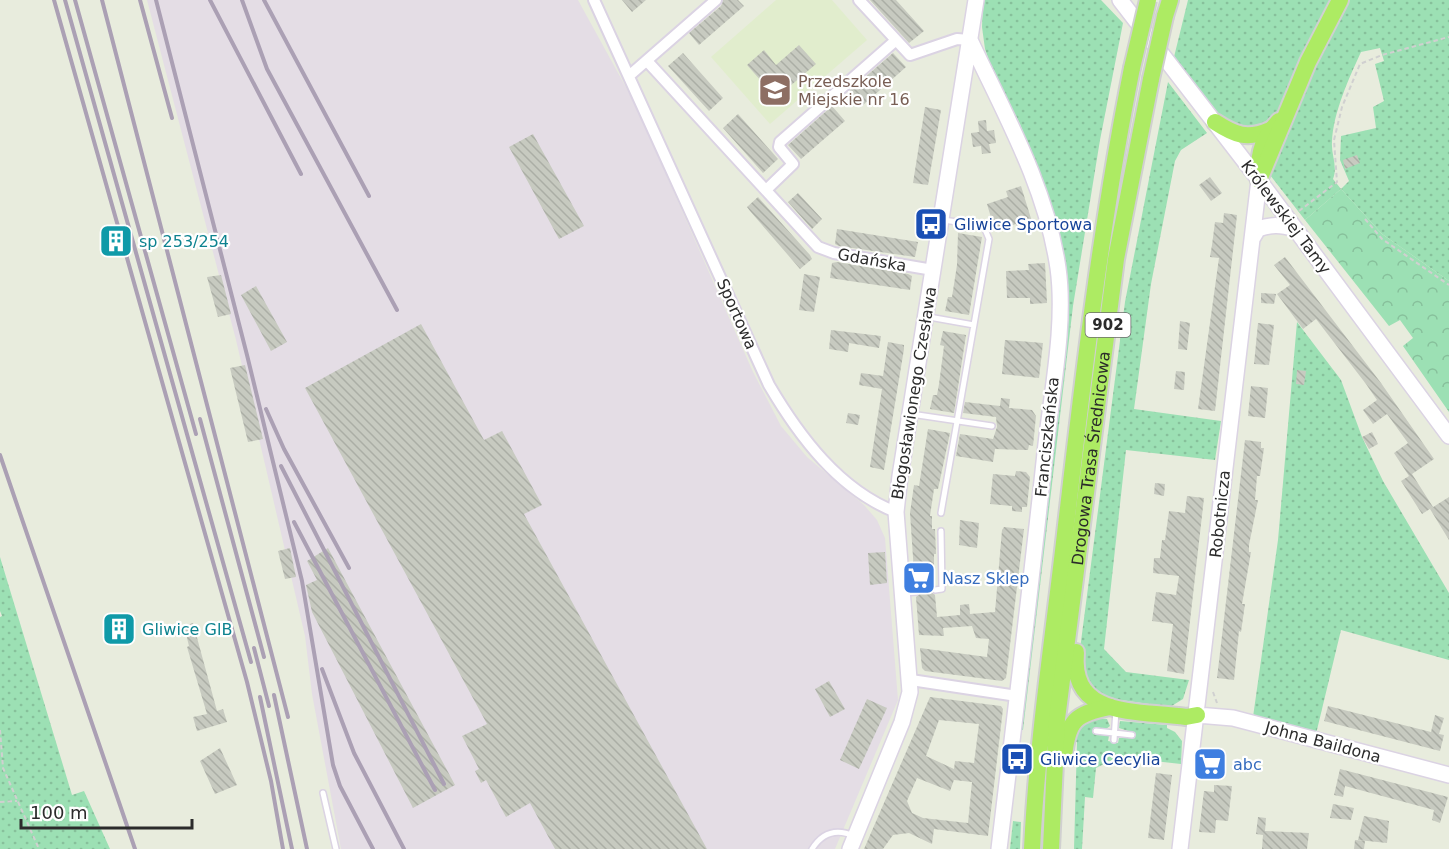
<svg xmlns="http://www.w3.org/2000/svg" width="1449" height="849" font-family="'DejaVu Sans',sans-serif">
<defs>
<pattern id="grass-dots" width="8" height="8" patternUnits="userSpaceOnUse" patternTransform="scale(1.5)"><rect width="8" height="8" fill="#9ce0b4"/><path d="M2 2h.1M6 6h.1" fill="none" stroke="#87c09b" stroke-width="1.8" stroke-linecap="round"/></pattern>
<pattern id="forest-crowns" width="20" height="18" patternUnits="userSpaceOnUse" patternTransform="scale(1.5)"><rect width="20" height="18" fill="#9ce0b4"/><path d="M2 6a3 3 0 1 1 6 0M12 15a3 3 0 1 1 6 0" fill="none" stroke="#87c09b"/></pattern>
<pattern id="building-back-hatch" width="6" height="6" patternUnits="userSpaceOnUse" patternTransform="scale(1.5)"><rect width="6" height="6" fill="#c7cac0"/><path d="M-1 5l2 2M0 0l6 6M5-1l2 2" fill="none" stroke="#abaea5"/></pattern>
</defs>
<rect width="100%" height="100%" fill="#e8ecdd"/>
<path fill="#e4dde5" d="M147 0H578L634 102 753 372 781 426 807 457 864 505 877 520 885 538 898 700 835 849H341L312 694 305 636 236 340Z"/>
<path fill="#e1edcd" d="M776 0H832L867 40 770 124 711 57Z"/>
<path fill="url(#grass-dots)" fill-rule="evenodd" d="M983 0H1101L1123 23 1100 140 1073 306 1023 730H1017L1066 304 1039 176 1020 124 993 72 985 49 982 27Z
M1188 0H1330L1275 120 1258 131 1221 121 1174 57Z
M1350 0H1449V281L1382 234 1341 189 1305 220 1270 175 1271 163 1328 38ZM1380 48 1384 61 1375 64 1384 101 1373 107 1376 128 1341 136 1340 160 1349 181 1341 189 1333 179C1338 166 1331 155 1332 142 1333 113 1349 78 1361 52Z
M1168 82 1207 133 1181 150 1175 161 1151 284 1134 409 1221 421 1215 460 1126 450 1104 649 1126 672 1189 680 1183 699 1170 707 1100 697 1090 689 1079 657 1125 302Z
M1297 322 1341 380 1362 437 1383 481 1449 593V660L1341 630 1316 734 1253 717 1278 540Z
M0 557 72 795 84 791 110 849H0V617L2 616 0 611Z
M1093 718 1107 719 1110 726 1106 729 1097 728V734L1109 736 1108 741 1118 743 1119 738H1131V732L1119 728 1120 721 1167 725V728L1175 732 1182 741 1181 764 1118 757 1096 768 1093 798 1085 797 1082 849H1074L1077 742 1070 741 1073 730Z
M1013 821 1021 822 1020 849H1010Z"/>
<path fill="url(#forest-crowns)" d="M1341 189 1382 234 1449 281V412L1403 346 1413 338 1400 320 1389 326 1305 220Z"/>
<path fill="url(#building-back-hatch)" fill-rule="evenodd" d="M622 0H646L632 12Z
M723 0H738L744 6 699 45 689 33 721 6Z
M870 0H896L924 31 909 43Z
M799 45 816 64 776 98 747 65 764 50 776 65Z
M683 53 723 98 709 111 668 66Z
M893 53 906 67 862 106 849 91Z
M832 106 845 121 801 159 788 145Z
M925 107 941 110 928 185 913 183Z
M738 114 778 159 763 173 723 128Z
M986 120 987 131 994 130 996 143 989 144 991 153 982 154 981 146 973 147 971 133 979 132 978 121Z
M533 134 584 226 559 239 509 147Z
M1357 155 1360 163 1345 169 1343 160Z
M1210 177 1222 193 1211 201 1199 185Z
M1021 186 1033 225 1018 229 1016 224 995 231 987 204 1008 197 1006 191Z
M798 193 822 219 812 229 788 202Z
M758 197 810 255 812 259 800 269 750 211 747 207Z
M1224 213 1237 215 1215 411 1198 409 1219 258 1210 257 1212 245 1215 222 1223 223Z
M837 229 918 242 915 257 839 246 835 244Z
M958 233 982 237 969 315 945 311 948 297H952L957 265Z
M1285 257 1381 383 1434 459 1412 474 1433 507 1422 514 1401 481 1409 476 1394 453 1408 443 1387 414 1373 424 1363 410 1377 400 1366 384 1316 319 1303 329 1277 294 1290 285 1274 265Z
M837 262 908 274 912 276 910 290 830 278 832 263Z
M1045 263 1047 303 1030 304V298H1007L1006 271 1029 270 1028 264Z
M804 274 820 277 814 312 799 310Z
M221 275 231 314 218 317 207 277Z
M256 286 287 342 271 351 241 295Z
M1261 293 1276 294 1274 304 1261 303Z
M1180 321 1190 323 1187 350 1178 349Z
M1258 323 1274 325 1269 365 1254 364Z
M421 324 484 440 502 431 542 505 524 514 707 849H555L530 803 506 817 486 780 481 783 475 771 479 769 462 736 487 724 305 388Z
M831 330 881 336 879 348 849 343 848 352 829 349Z
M943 331 966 335 954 413 930 409 933 395H937L939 384 944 346 940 345Z
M1005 340 1043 343 1039 378 1002 374Z
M888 342 904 345V349L884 470 870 467 882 389 859 385 861 373 883 376Z
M245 365 263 439 248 442 230 368Z
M1297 370 1306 371 1304 385 1296 384Z
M1176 371 1185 372 1184 390 1174 389Z
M1251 386 1268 388 1265 418 1248 416Z
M1001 398 1010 399 1009 408 1032 410 1036 416 1033 446 1029 445 1028 450 995 449 993 462 956 456 960 434 993 439 997 427 996 417 963 413 965 402 1000 406Z
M848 413 860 415 858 425 846 423Z
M928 429 950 433 938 489H934L930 516H932V529H935L936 554H934V585L930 590 935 595 937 617 960 615V605L969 604 970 614 995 612 1002 530 1004 527 1024 529 1006 678 1002 681 925 671 922 668 920 648 987 657 989 639 976 638 972 626 943 628 944 636 919 635 916 597 921 592 915 587 910 513 914 485 919 486Z
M1372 432 1378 444 1369 449 1362 437Z
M1245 440 1261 442V448H1264L1260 476H1257L1255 500H1258L1249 545V552H1251L1242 604H1245L1241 632 1239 631 1234 680 1217 678Z
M1016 471 1026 472 1030 477 1027 507H1022V512L1012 511V506L990 504 993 474 1015 476Z
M1155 483 1165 484 1164 496 1154 494Z
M1187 496 1204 498 1184 674 1167 671 1173 624 1152 621 1156 592 1176 595 1179 576 1153 573 1154 558H1160L1162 540H1165L1169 511 1185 513Z
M1449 497V540L1430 509Z
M960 520 979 523 977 548 959 545Z
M290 548 296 577 285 579 278 551Z
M328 548 455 785 413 808 312 612 306 585 317 580 307 561Z
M885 552 887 583 870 585 868 553Z
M118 623 122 634 112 638 108 627Z
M193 623 217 711 223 709 227 722 197 731 193 717 207 714 187 647 189 646 184 626Z
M829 681 845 709 830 717 815 689Z
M930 697 1001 706 1003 709 988 836 934 829 932 844 909 833 893 835 883 849H864ZM939 720 979 724 974 763 955 761 954 769 926 756ZM917 778 950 791 954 780 972 782 968 823 923 818 912 813 907 801Z
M867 699 887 708 859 769 840 760Z
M1328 706 1431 732 1435 715 1444 718 1439 734 1444 735 1440 751 1324 721Z
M220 748 237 785 215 794 200 761Z
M1340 769 1448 797 1440 823 1432 820 1434 810 1345 786 1343 797 1334 795Z
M1156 773 1172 775 1164 840 1148 838Z
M1214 785 1232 786 1228 821 1216 820 1215 833 1199 832 1204 791 1214 792Z
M1333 804 1354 808 1351 820 1330 818Z
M1364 816 1389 821 1387 843 1358 840Z
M1258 817 1266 818 1265 831 1309 833 1307 849H1262L1263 835 1256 834Z
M1355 840 1365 841 1364 849H1354Z"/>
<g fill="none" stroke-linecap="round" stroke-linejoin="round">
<defs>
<path id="lane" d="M929 317 974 325
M911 414 992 426
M941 513 989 239 984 227 979 225 943 220
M935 590 942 589 941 531
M905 593 916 592
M1096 731 1132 735
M1114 740 1116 710
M323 793 336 849
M812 849C822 833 836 828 854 836"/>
<path id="street" d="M594 0 769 385C799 436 839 490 896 512
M859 0 910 55 957 39 970 40
M647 61 818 247 834 253 933 270
M630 75 716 0
M766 190 793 164 779 147 780 142 895 41
M911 680 1017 696"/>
<path id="secondary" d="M1120 0 1259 180 1449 436
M970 40C1004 113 1046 186 1058 268 1066 325 1051 395 1045 453 1031 585 1015 717 999 849
M1252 239 1258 229C1272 224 1281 225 1295 229
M1197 715 1233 718 1449 775
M850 849 902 722 910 692 896 512 900 476 976 0
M1180 849 1259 180"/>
<g id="primary">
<path d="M1165 16 1170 0"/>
<path d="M1215 122C1235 135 1247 140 1270 130"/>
<path d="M1259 176C1258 152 1263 138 1279 121"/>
<path d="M1259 180 1308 62 1340 0"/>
<path d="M1076 652C1070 719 1137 710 1186 717L1197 715"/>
<path d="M1064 756C1068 720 1075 714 1110 707"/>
<path d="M1032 849C1037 743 1053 639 1065 534 1083 378 1101 222 1132 68"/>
<path id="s1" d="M1051 849 1057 719 1116 259 1151 79"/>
</g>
</defs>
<use href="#lane" stroke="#dbd3e3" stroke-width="8"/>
<use href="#street" stroke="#dbd3e3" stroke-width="14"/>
<use href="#secondary" stroke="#dbd3e3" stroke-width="18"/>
<use href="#primary" stroke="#d0d0d0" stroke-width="20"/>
<path stroke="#d0d0d0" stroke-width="2" stroke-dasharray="4.5 3" stroke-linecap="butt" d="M1299 211 1337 182 1334 140 1342 107 1360 64 1382 55 1449 37
M1365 219 1382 239 1449 285
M1213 692 1217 703
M0 730 3 768 39 849
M0 802 17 801"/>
<use href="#lane" stroke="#fff" stroke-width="5"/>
<use href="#street" stroke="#fff" stroke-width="10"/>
<use href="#secondary" stroke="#fff" stroke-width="15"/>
<use href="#primary" stroke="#adeb63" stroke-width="16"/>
<path stroke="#aba0b4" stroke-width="4" d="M54 0 247 682 271 781 283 849
M65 0 251 662
M75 0 196 434
M102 0 288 717
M140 0 172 118
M156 0 247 355 302 581 333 765 340 786 373 849
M210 0 301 174
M242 0 267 69 397 310
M264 0 369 196
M266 409 284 449 349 568
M200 419 264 657
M0 455 135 849
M281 466 444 784
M294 522 435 790
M254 648 269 706
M322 669 354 753 404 849
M274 695 307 849
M260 697 292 849"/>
<defs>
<path id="primary-bridge" d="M1132 68 1148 0
M1151 79 1165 16"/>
</defs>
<use href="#primary-bridge" stroke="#d0d0d0" stroke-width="20" stroke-linecap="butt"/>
<use href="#primary-bridge" stroke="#adeb63" stroke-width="16"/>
</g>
<defs>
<symbol id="school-square" viewBox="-11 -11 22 22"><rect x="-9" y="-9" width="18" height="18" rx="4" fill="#8d6e63" stroke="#fff"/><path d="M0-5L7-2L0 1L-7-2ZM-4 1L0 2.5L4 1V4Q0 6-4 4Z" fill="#fff"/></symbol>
<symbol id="bus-square" viewBox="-11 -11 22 22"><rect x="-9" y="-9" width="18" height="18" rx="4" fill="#1a4fb4" stroke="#fff"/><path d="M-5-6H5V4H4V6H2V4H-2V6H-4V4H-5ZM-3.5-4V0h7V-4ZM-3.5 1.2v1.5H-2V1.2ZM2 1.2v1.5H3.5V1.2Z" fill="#fff"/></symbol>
<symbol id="building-square" viewBox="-11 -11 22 22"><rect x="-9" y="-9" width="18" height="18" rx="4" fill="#0f9aa8" stroke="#fff"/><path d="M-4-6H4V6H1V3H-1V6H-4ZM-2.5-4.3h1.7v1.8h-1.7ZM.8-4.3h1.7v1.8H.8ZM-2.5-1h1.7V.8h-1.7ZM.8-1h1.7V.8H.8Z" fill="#fff"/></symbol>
<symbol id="supermarket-square" viewBox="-11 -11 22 22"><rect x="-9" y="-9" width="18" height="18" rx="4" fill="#3f7fe0" stroke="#fff"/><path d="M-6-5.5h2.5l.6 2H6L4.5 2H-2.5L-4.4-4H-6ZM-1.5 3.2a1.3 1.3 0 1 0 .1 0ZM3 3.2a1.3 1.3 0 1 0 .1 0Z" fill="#fff"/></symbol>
</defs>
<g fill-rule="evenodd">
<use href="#school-square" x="756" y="71" width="38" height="38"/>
<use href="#bus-square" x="912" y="205" width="38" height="38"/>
<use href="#building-square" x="97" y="222" width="38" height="38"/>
<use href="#supermarket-square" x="900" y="559" width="38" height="38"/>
<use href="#building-square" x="100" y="610" width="38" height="38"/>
<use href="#bus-square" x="998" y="740" width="38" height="38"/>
<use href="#supermarket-square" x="1191" y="745" width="38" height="38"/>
</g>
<g text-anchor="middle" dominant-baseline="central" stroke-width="4.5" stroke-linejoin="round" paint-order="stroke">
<rect fill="#fff" stroke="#6b6b6b" stroke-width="1.5" x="1085.5" y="313" width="45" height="24" rx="4.5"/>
<g font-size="15" font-weight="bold" fill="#2b2b2b">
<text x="1108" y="325">902</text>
</g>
<g font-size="16" fill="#785e54" stroke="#fff" text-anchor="start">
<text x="798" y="81">Przedszkole<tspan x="798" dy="18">Miejskie nr 16</tspan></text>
</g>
<g font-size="16" fill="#2b2b2b" stroke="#fff">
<text transform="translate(1286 217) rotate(53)">Królewskiej Tamy</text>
<text transform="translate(872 260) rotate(10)">Gdańska</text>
<text transform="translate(737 314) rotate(66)">Sportowa</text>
<text transform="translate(914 393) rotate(-81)">Błogosławionego Czesława</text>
<text transform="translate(1047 437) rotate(-84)">Franciszkańska</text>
<text stroke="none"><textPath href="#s1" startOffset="393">Drogowa Trasa Średnicowa</textPath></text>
<text transform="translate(1220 514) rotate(-84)">Robotnicza</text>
<text transform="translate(1323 742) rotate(15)">Johna Baildona</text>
</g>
<g font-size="16" fill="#164399" stroke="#fff" text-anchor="start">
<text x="954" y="224">Gliwice Sportowa</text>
<text x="1040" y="759">Gliwice Cecylia</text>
</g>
<g font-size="16" fill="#0d838f" stroke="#fff" text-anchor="start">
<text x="139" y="241">sp 253/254</text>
<text x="142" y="629">Gliwice GlB</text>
</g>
<g font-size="16" fill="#366cbe" stroke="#fff" text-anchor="start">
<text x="942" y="578">Nasz Sklep</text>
<text x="1233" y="764">abc</text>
</g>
</g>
<path d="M21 819v9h171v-9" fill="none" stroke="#2b2b2b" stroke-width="3"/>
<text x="30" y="819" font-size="18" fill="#2b2b2b" stroke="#ffffff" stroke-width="4.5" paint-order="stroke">100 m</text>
</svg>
